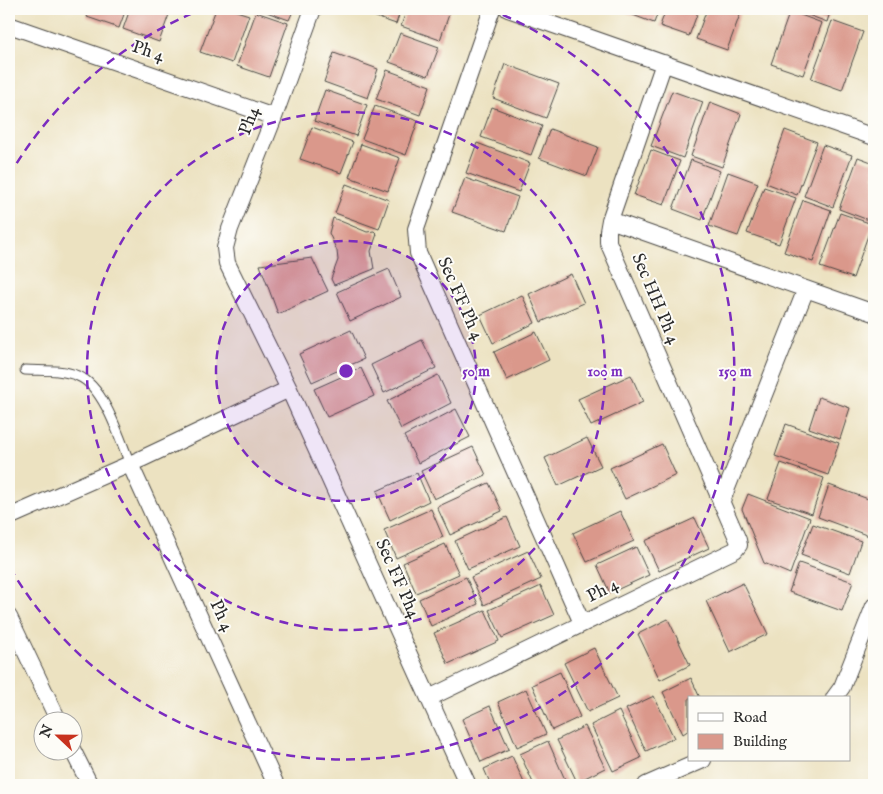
<svg xmlns="http://www.w3.org/2000/svg" width="883" height="794" font-family="'IM FELL English',serif">
<rect width="100%" height="100%" fill="#fdfcf7"/>
<filter id="ink" filterUnits="userSpaceOnUse"><feTurbulence type="fractalNoise" baseFrequency=".02" numOctaves="2"/><feDisplacementMap in="SourceGraphic" scale="10" xChannelSelector="R" yChannelSelector="G"/><feConvolveMatrix kernelMatrix="1 2 1 2 8 2 1 2 1" color-interpolation-filters="sRGB"/></filter>
<filter id="wash" filterUnits="userSpaceOnUse"><feTurbulence type="fractalNoise" baseFrequency=".0096" numOctaves="4" result="noise"/><feDisplacementMap in="SourceGraphic" scale="20" xChannelSelector="R" yChannelSelector="G"/><feGaussianBlur stdDeviation="1.12" result="paint"/><feColorMatrix in="noise" values="0 0 0 0 0 0 0 0 0 0 0 0 0 0 0 0 0 1.4 0 .05"/><feComposite in="paint" operator="in"/></filter>
<g filter="url(#wash)">
<rect width="100%" height="100%" fill="#ece2c1"/>
<g id="blocks">
<path fill="#da988b" d="M90 9H126L119 28 87 17Z
M130 9H171L159 42 123 29Z
M216 9H230L249 15 232 63 200 52Z
M258 9H294L289 20Z
M353 9H401L396 24Z
M407 9H451L440 40 401 26Z
M626 9H659L654 23 625 12Z
M666 9H699L689 36 660 26Z
M707 9H742L727 50 696 39Z
M792 9H831L827 22Z
M790 11 822 23 803 75 771 64Z
M256 12 288 23 269 77 237 66Z
M832 21 863 32 842 90 811 79Z
M400 33 439 47 428 76 389 62Z
M334 53 378 69 368 98 324 82Z
M505 64 559 84 546 118 493 98Z
M387 70 430 86 420 115 376 99Z
M325 90 367 105 356 136 314 121Z
M672 91 703 102 683 158 651 146Z
M710 102 741 114 722 167 691 156Z
M375 106 418 121 406 155 362 139Z
M492 107 542 126 531 155 481 137Z
M312 127 353 142 341 173 300 159Z
M550 129 598 147 587 176 539 158Z
M785 130 817 142 797 195 766 183Z
M477 143 530 163 519 192 466 173Z
M361 144 400 158 388 191 349 177Z
M823 145 852 155 833 207 804 196Z
M651 150 680 161 664 205 634 195Z
M858 157 874 163V213L871 221 839 209Z
M691 160 720 171 702 220 673 209Z
M728 172 758 183 738 236 709 226Z
M465 178 518 197 506 231 452 212Z
M346 184 389 200 379 229 335 213Z
M764 187 796 198 779 244 747 233Z
M803 200 831 210 813 262 784 252Z
M840 213 872 224 853 278 820 267Z
M333 218 367 232 374 231 377 234 371 251 374 269 334 285 331 279 338 260 337 251 329 233Z
M312 258 328 291 278 314 260 265Z
M389 269 401 297 350 321 337 292Z
M571 274 584 303 541 322 529 294Z
M522 295 535 323 493 343 480 315Z
M351 330 364 359 312 382 299 354Z
M536 332 549 360 507 380 494 352Z
M422 340 436 368 384 393 371 365Z
M361 368 374 396 327 417 314 389Z
M438 375 451 403 401 429 387 401Z
M631 375 643 402 591 426 578 399Z
M819 397 850 408 840 439 809 428Z
M456 409 470 437 418 463 404 436Z
M786 424 839 443 828 475 775 456Z
M587 438 601 466 558 486 545 458Z
M662 444 676 475 625 499 610 468Z
M473 447 486 475 434 499 421 471Z
M781 463 824 478 812 514 768 499Z
M417 473 429 501 390 520 377 491Z
M489 483 502 511 450 535 437 507Z
M829 485 874 501V521L869 536 818 517Z
M748 494 810 518 790 574 764 563 742 509Z
M431 509 443 537 396 558 384 530Z
M620 511 634 541 587 562 573 533Z
M507 517 520 546 468 569 455 541Z
M695 518 709 548 659 571 645 541Z
M813 524 861 541 850 573 801 555Z
M445 544 459 574 416 593 403 563Z
M636 547 649 575 610 593 597 565Z
M528 551 541 579 484 605 471 577Z
M799 563 853 582 842 611 789 592Z
M466 577 478 604 431 626 419 599Z
M743 583 768 634 730 652 706 601Z
M541 586 554 615 502 638 489 610Z
M485 610 499 641 448 664 434 633Z
M668 619 690 665 660 680 638 634Z
M594 648 618 698 588 712 564 663Z
M560 672 580 717 552 730 532 685Z
M691 678 700 698H689V730L683 734 663 692Z
M526 689 546 734 517 747 498 702Z
M654 696 674 738 646 751 626 709Z
M490 706 509 749 481 762 462 719Z
M619 711 641 758 613 771 591 725Z
M585 726 605 768 577 782 557 740Z
M548 741 567 784 565 785H534L520 754Z
M512 756 525 785H491L484 769Z"/>
</g>
</g>
<g filter="url(#ink)">
<use href="#blocks" fill-opacity="0" stroke="#484642" stroke-width="1"/>
<g fill="none" stroke-linecap="round" stroke-linejoin="round">
<defs>
<path id="lane" d="M25 370C43 371 62 369 78 376 104 386 120 439 130 464"/>
<path id="street" d="M313 9 274 117 230 229 225 248 227 263 289 389 468 785
M492 9 416 229 418 253 582 623
M508 9 874 137
M9 25 274 117
M610 220 874 313
M130 464 276 785
M721 503 806 289
M9 517 141 459 289 389
M9 617 59 722
M429 698 735 550 739 545 738 540 608 242V231L610 220 664 63
M834 698 842 687 874 606
M72 749 90 785
M646 785 703 760"/>
</defs>
<use href="#lane" stroke="#484642" stroke-width="11"/>
<use href="#street" stroke="#484642" stroke-width="18"/>
<use href="#lane" stroke="#fff" stroke-width="9"/>
<use href="#street" stroke="#fff" stroke-width="16"/>
</g>
</g>
<circle cx="346" cy="371" r="130" fill="#7b2cbf" fill-opacity=".12"/>
<g fill="none" stroke="#7b2cbf" stroke-width="2.5" stroke-dasharray="9 6">
<circle cx="346" cy="371" r="130"/>
<circle cx="346" cy="371" r="259"/>
<path d="M9 176A389 389 0 0 1 203 9M489 9A389 389 0 1 1 9 566"/>
</g>
<g text-anchor="middle" dominant-baseline="central" stroke-width="4" stroke-linejoin="round" paint-order="stroke">
<g font-size="18" fill="#2b2b2b" stroke="#fdfcf7">
<text transform="translate(148 52) rotate(19)">Ph 4</text>
<text transform="translate(250 121) rotate(-69)">Ph4</text>
<text transform="translate(460 299) rotate(66)">Sec FF Ph 4</text>
<text transform="translate(655 299) rotate(67)">Sec HH Ph 4</text>
<text transform="translate(397 579) rotate(66)">Sec FF Ph4</text>
<text transform="translate(603 591) rotate(-26)">Ph 4</text>
<text transform="translate(221 616) rotate(65)">Ph 4</text>
</g>
</g>
<circle cx="346" cy="371" r="8" fill="#7b2cbf" stroke="#fdfcf7" stroke-width="2.5"/>
<g font-size="15" text-anchor="middle" font-weight="bold" fill="#7b2cbf" stroke="#fdfcf7" stroke-width="4" stroke-linejoin="round" paint-order="stroke">
<text x="476" y="376">50 m</text>
<text x="605" y="376">100 m</text>
<text x="735" y="376">150 m</text>
</g>
<rect width="883" height="794" fill="none" stroke="#fdfcf7" stroke-width="30"/>
<rect x="688" y="696" width="162" height="65" fill="#fdfcf7" stroke="#a9a8a5"/>
<rect x="698" y="713" width="25" height="8" fill="#ffffff" stroke="#a9a8a5"/>
<text x="733" y="722" font-size="15" fill="#2b2b2b">Road</text>
<rect x="698" y="734" width="25" height="15" fill="#da988b" stroke="#a9a8a5"/>
<text x="733" y="746" font-size="15" fill="#2b2b2b">Building</text>
<g transform="translate(58 736) rotate(292)"><circle r="24" fill="#fdfcf7" stroke="#a9a8a5"/>
<path d="M0-4L9 19L0 12L-9 19Z" fill="#c8321e"/>
<text y="-8" font-size="14" font-weight="bold" text-anchor="middle" fill="#2b2b2b">N</text>
</g>
</svg>
